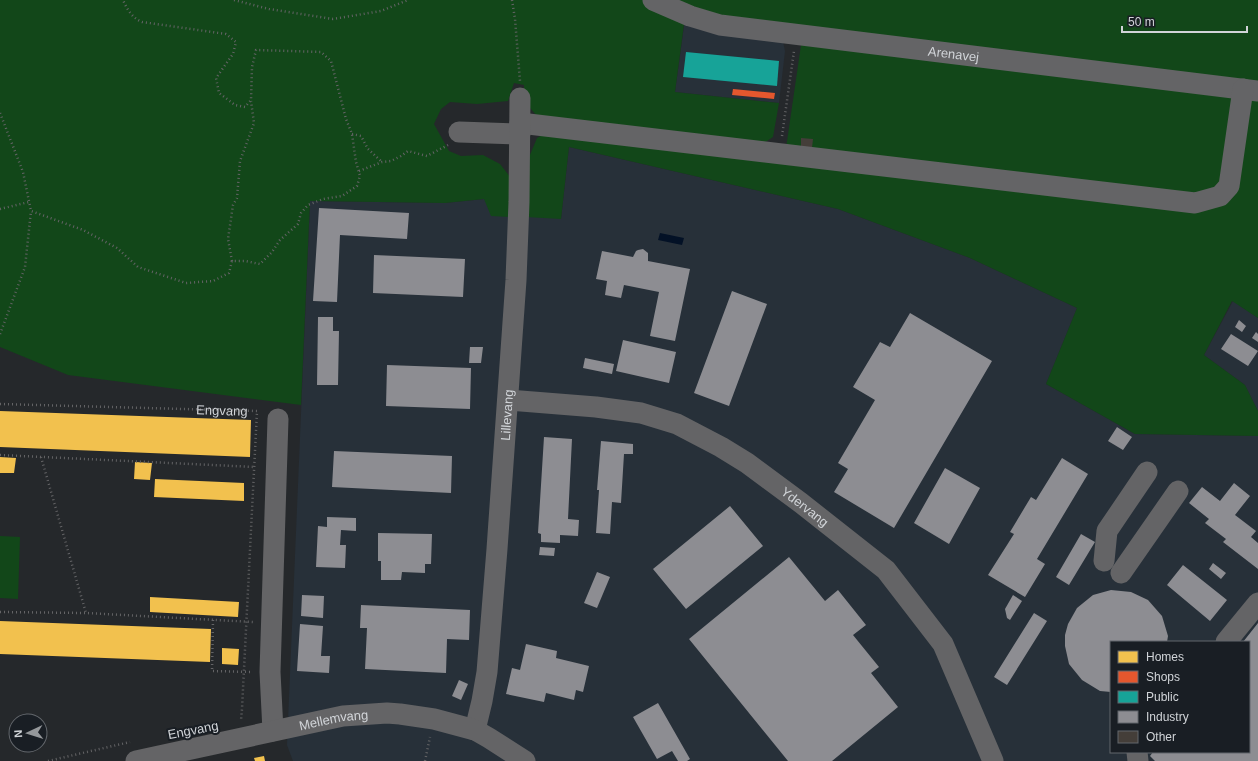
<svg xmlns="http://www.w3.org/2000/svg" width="1258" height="761" font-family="Helvetica,sans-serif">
<rect width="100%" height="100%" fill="#25282b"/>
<path fill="#273039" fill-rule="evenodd" d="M685 19 782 37 785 51 779 103 675 92Z
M569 147 838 209 970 258 1077 308 1046 384 1135 434 1258 436V761H293L287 745 310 201 445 203 484 199 561 219ZM1111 642H1249V752H1111Z
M1233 301 1258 318V411L1245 385 1204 355Z"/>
<path fill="#124719" d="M0 0H1258V81L733 22 686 9 675 92 779 103 773 137 767 141 756 145 543 123 524 101V85L514 83 508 101 477 104 450 102 441 109 434 124 449 151 461 156 483 155 500 164 511 178V217L491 216 484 199 445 203 310 201 301 405 68 375 0 347Z
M801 45 1258 100V318L1232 301 1204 355 1245 385 1258 411V436L1135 434 1046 384 1077 308 970 258 838 209 569 147 561 219 526 217 527 162 537 138 546 133 784 162Z
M0 536 20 537 18 599 0 598Z"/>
<path fill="#031126" d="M660 233 684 238 682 245 658 240Z"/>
<path fill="#f2c14e" d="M0 411 251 420 250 457 0 447Z
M0 457 16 458 14 473H0Z
M135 462 152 463 150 480 134 479Z
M155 479 244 483V501L154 497Z
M150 597 239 602 238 617 150 612Z
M0 621 211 629 210 662 0 654Z
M222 648 239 649 238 665 222 664Z
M264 756 265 761H255L254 758Z"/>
<path fill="#e4572e" d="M733 89 775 93 774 99 732 95Z"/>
<path fill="#17a398" d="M686 52 779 61 777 86 683 77Z"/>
<path fill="#8d8d92" d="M319 208 409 213 407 239 340 235 337 302 313 301Z
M643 249 648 253V261L690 269 675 341 650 336 659 292 624 285 621 298 605 295 607 281 596 279 602 251 633 257 636 251 638 250Z
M374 255 465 259 463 297 373 293Z
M732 291 767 304 729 406 694 393Z
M910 313 992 361 894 528 834 492 848 469 838 463 875 400 853 387 880 342 890 347Z
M318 317H333V331H339L338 385H317Z
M1239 320 1246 326 1242 332 1235 327Z
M1256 332 1258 334V342L1252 338Z
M1231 334 1258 351 1248 366 1221 349Z
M623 340 676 352 669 383 616 371Z
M470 347H483L481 363H469Z
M585 358 614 364 612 374 583 368Z
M387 365 471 368 470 409 386 406Z
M1117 427 1132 437 1123 450 1108 441Z
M544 437 572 439 568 519 579 520 578 536 560 535V543L541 542V534L538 533Z
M601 441 633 444V454H624L621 503 612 502 610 534 596 533 599 490H597Z
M334 451 452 456 451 493 332 487Z
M1062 458 1088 474 1037 559 1045 564 1025 597 988 575 1014 534 1010 532 1031 497 1036 500Z
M945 468 980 488 949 544 914 523Z
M1234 483 1250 496 1235 515 1256 531 1251 537 1258 543V569L1223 542 1226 539 1205 523 1209 519 1189 503 1202 487 1220 501Z
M730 506 763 546 686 609 653 569Z
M327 517 356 518V531L341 530 340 545H346L345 568 316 567 318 526 327 527Z
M378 533 432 534 431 564H425V573L402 572 401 580H381V561H378Z
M1081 534 1095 542 1069 585 1056 577Z
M540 547 555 548 554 556 539 555Z
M789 557 825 601 838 590 866 625 853 635 879 667 871 673 898 707 832 761H788L689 639Z
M1213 563 1226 573 1221 579 1209 569Z
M1183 565 1227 600 1210 621 1167 585Z
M597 572 610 577 597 608 584 603Z
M1111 590 1131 592 1148 600 1162 616 1168 636 1167 642H1111V692L1100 691 1082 680 1069 664 1065 646V635L1068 624 1077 608 1093 595Z
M302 595 324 596 323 618 301 616Z
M1013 595 1022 601 1010 620 1007 618 1005 609Z
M361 605 470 610 469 640 447 639 446 673 365 669 367 628H360Z
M1034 613 1047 621 1007 685 994 677Z
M1258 623V761H1155L1150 756 1153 752H1249V642H1243Z
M300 624 323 626 321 656H330L329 673 297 671Z
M526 644 557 651 556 658 589 666 583 692 576 690 574 700 546 693 544 702 506 694 512 668 520 670Z
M459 680 468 684 461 700 452 696Z
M658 703 690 759 687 761H678L672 751 657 759 633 717Z"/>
<path fill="#443e39" d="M801 138 813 139 812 148 801 147Z"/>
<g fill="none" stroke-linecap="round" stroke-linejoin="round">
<g stroke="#646466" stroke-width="2.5" stroke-dasharray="1 3" stroke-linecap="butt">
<path d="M234 0 269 9 333 19 381 11 408 0"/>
<path d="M512 0 515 19 520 81"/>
<path d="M0 113 23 172 31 211 83 230 117 248 138 267 186 283 213 281 229 273 232 261H245L260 264 272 252 280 240 298 224 301 213 308 205 323 199 342 196 357 186 360 176 356 162 352 134 346 119 331 61 321 52 256 50 252 67 251 100 245 107 235 105 219 93 216 78 233 54 236 42 226 34 142 22C132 18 127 9 123 0"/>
<path d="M352 134 361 136 368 149 382 162"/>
<path d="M782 136 794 51"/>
<path d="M359 171 382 162 391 161 401 156 408 151 427 156 448 145"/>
<path d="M0 209 29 202"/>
<path d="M232 261 228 239 233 205 237 198 240 161 254 123 251 101"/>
<path d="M0 334 25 267 31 211"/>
<path id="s1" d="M0 404 257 411 242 709 241 720"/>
<path d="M0 455 255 467"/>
<path d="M41 457 86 613"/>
<path d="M0 612 86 613 253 622"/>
<path d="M213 620 212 671 251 672"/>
<path d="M48 761 130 742"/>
<path d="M425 761 430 737"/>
</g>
<g stroke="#646466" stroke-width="21">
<path id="s2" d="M653 0 690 16 720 25 1258 91"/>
<path d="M520 123 1195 203 1220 196 1229 186 1243 89"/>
<path d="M459 132 520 134"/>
<path id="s3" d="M508 400 596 407 641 413 677 424 721 447 747 463 801 503 886 570 943 644 993 761"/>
<path d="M1104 561 1107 531 1147 472"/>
<path d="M1121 573 1178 491"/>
<path d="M1226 642 1258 603"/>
<path id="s4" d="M475 730 482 701 487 672 497 549 516 280 519 202 520 98"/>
<path d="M273 731 270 672 278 419"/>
<path d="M1137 752 1138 761"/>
<path id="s5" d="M136 761 343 716 387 713 400 714 434 719 475 730 489 738 525 761"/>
</g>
</g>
<g text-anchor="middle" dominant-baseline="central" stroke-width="4" stroke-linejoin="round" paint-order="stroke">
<g font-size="13" fill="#d1d4d8" stroke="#191e24">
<text stroke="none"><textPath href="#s2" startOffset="307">Arenavej</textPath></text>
<text stroke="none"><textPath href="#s1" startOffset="222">Engvang</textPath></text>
<text stroke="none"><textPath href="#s4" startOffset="317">Lillevang</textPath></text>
<text stroke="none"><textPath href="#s3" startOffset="324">Ydervang</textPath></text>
<text stroke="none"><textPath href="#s5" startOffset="202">Mellemvang</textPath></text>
<text transform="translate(193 730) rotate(-11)">Engvang</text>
</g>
</g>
<rect x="1110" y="641" width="140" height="112" fill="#191e24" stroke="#63676c"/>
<rect x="1118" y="651" width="20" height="12" fill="#f2c14e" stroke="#63676c"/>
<text x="1146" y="661" font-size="12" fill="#d1d4d8">Homes</text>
<rect x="1118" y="671" width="20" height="12" fill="#e4572e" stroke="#63676c"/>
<text x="1146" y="681" font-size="12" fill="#d1d4d8">Shops</text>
<rect x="1118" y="691" width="20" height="12" fill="#17a398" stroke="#63676c"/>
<text x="1146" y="701" font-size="12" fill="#d1d4d8">Public</text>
<rect x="1118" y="711" width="20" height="12" fill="#8d8d92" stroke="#63676c"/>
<text x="1146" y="721" font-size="12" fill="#d1d4d8">Industry</text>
<rect x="1118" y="731" width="20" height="12" fill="#443e39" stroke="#63676c"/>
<text x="1146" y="741" font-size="12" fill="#d1d4d8">Other</text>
<g transform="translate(28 733) rotate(266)"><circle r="19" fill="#191e24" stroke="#63676c"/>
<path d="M0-3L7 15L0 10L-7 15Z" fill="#95989b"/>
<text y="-6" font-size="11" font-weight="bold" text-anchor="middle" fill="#d1d4d8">N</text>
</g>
<path d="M1122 26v6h125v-6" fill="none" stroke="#d1d4d8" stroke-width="2"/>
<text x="1128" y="26" font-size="12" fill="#d1d4d8" stroke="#191e24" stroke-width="3" paint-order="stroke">50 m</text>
</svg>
